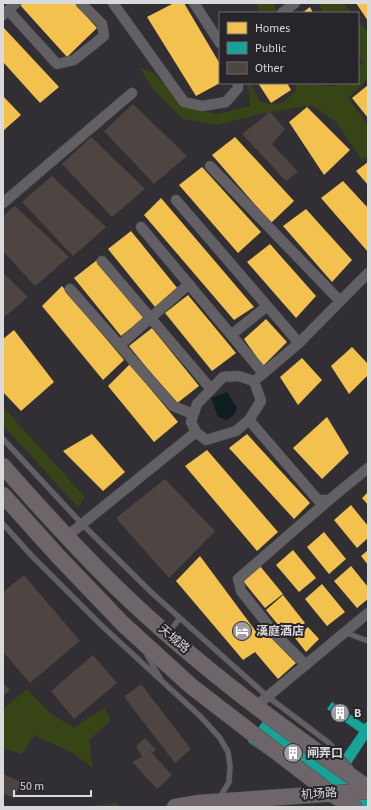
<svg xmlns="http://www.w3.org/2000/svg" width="371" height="810" font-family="'Source Sans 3','Noto Sans SC',sans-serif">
<rect width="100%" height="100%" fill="#312f33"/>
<path fill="#374516" d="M255 3H274L277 13H261Z
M318 3H343L352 13H323Z
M358 20 368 32V79L348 98 368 125V156L362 160 336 122 312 105 259 114 218 125 183 119 154 90 139 67 154 73 185 108 218 114 250 106 249 90 246 83H251L260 102C280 106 284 105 297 88L294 83H313L315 85 336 86 339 83H358V67L364 62 358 57Z
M3 407 85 497 78 507 3 425Z
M27 689 50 713 74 728 104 708 111 720 89 740 93 768 73 753 34 735 22 754 3 748V709Z
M117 803 119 807H85Z"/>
<path fill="#0e1f21" d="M227 392 237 408 234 415 226 420 218 417 211 398Z"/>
<path fill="#f2c14e" d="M23 3H75L97 28 67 57 20 5Z
M174 3H184L220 64V83L196 96 147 17Z
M356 3H368V21Z
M310 7 313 13H302Z
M3 28H4L59 87 40 103 3 62Z
M258 83H287L291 90 271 103Z
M368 85V118L352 98Z
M3 96 21 115 3 131Z
M307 107 350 150 324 175 289 122Z
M235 137 294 201 271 223 212 155Z
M368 162V185L356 171Z
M202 167 261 232 238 253 179 185Z
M343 181 368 208V252L321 198Z
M161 198 254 307 234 320 144 215Z
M306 209 352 260 332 282 283 226Z
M131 231 178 289 155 307 108 249Z
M270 244 316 296 296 318 247 262Z
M97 260 144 318 121 336 74 278Z
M62 286 124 360 103 380 42 306Z
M188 295 236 353 212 371 165 313Z
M266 319 287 342 263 366 244 339Z
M152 328 199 386 176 404 129 346Z
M14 330 54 382 21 411 3 392V339Z
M352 347 368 364V375L349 394 331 366Z
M302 358 322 380 298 405 280 377Z
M130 364 178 422 154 442 108 386Z
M327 417 349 453 322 479 293 448Z
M92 434 125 472 103 491 63 451Z
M247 434 310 503 294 519 229 448Z
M207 450 278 532 257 551 185 466Z
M368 492V505L362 498Z
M351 505 368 526V538L357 548 334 520Z
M324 532 346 559 329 574 307 547Z
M293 550 316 578 299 592 276 565Z
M368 550V565L361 556Z
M200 556 260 637 267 633 296 663 278 679 255 652 243 660 176 581Z
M260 566 283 594 265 608 243 581Z
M351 566 368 587V599L357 608 334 581Z
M322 584 345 612 327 626 305 599Z
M283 595 305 623 288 637 266 610Z
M308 627 319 639 306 652 295 638Z"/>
<path fill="#17a398" d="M332 702 364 724 368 721V738L347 770 368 785V807H342L248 742 268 714 337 764 359 732 327 709Z"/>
<path fill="#4e4441" d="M133 104 187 156 154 184 104 131Z
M270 112 285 129 272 144 298 172 286 181 242 134Z
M91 137 145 189 112 217 62 164Z
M52 176 106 227 73 256 22 202Z
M15 206 69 257 35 286 3 251V216Z
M3 273 28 297 3 318Z
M165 479 215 531 169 578 116 518Z
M24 575 80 641 30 683 3 652V592Z
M93 655 117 683 74 719 51 691Z
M3 683 10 690 3 696Z
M141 684 191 749 175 763 124 697Z
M145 738 156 750 152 753 172 775 157 789 132 762 142 757 136 746Z
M3 774 21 782 14 798 3 793Z"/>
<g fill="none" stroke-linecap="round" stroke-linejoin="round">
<defs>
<path id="lane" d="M3 439 82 524 152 593 267 696 329 743 351 768
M3 524 31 555 101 625 201 717 220 738 228 752 230 766 229 782 219 799
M344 632 368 641
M168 633 180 618
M147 655 160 678"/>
<path id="street" d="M113 3 184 102 202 106 226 102 238 88V83
M194 3 220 43
M8 10 57 64 74 60 104 36 102 24 81 3
M282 13 295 3
M3 15 16 3
M210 166 340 301
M176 200 299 343
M3 203 132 93
M141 227 263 373
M102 261 211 389
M70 289 173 406 193 414
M231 335 267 306
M120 345 189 284
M238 376 254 381 261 401 249 420 236 431 206 440 196 432 191 422 197 404 223 377Z
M259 377 299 343 368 273
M249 420 318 500H329L368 468
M66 537 196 432
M306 665 276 635 241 591 238 579 329 500
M255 707 368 613"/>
<path id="primary" d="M3 466C40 508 77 549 117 588 194 663 280 726 368 788
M3 495 58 556 123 624 191 686 330 793 354 807
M175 807 198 803 368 791"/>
</defs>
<use href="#lane" stroke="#4c4b4d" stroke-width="6"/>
<use href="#street" stroke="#4c4b4d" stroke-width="11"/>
<use href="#primary" stroke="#4c4b4d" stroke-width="17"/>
<use href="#lane" stroke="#626064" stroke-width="5"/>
<use href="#street" stroke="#626064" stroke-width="10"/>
<use href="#primary" stroke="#6d6569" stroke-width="16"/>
</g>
<defs>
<symbol id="hotel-disc" viewBox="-11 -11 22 22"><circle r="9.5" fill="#9f9ea1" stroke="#27252a"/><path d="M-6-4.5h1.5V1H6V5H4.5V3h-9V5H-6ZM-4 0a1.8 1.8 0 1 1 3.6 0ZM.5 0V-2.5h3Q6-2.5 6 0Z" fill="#fff"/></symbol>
<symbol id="building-disc" viewBox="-11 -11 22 22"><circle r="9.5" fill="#9f9ea1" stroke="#27252a"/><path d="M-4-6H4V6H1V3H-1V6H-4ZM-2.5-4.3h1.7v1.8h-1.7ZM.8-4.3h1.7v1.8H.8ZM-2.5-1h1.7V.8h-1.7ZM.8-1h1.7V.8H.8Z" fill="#fff"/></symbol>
</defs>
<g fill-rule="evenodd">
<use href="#hotel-disc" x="231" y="620" width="22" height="22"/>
<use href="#building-disc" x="329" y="702" width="22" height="22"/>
<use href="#building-disc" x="282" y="742" width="22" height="22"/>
</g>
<g text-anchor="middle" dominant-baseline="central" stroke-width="4" stroke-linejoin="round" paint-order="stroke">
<g font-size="12" font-weight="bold" fill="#dad9dc" stroke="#27252a" text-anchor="start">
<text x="256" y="631">漢庭酒店</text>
<text x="354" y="713">B</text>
<text x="307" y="753">闸弄口</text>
</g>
<g font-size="12" fill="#dad9dc" stroke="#27252a">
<text transform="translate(174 639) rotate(41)">天城路</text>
<text transform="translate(319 794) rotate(-4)">机场路</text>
</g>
</g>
<rect width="371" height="810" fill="none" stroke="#dad9dc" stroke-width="8"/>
<rect x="219" y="12" width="140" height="72" fill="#27252a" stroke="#6f6d71"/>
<rect x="227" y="22" width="20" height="12" fill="#f2c14e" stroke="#6f6d71"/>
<text x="255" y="32" font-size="12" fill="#dad9dc">Homes</text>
<rect x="227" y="42" width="20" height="12" fill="#17a398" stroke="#6f6d71"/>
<text x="255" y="52" font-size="12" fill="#dad9dc">Public</text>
<rect x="227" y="62" width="20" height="12" fill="#4e4441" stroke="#6f6d71"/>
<text x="255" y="72" font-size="12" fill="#dad9dc">Other</text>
<path d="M14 790v6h77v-6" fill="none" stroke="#dad9dc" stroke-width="2"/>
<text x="20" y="790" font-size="12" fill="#dad9dc" stroke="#27252a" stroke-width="3" paint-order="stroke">50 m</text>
</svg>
